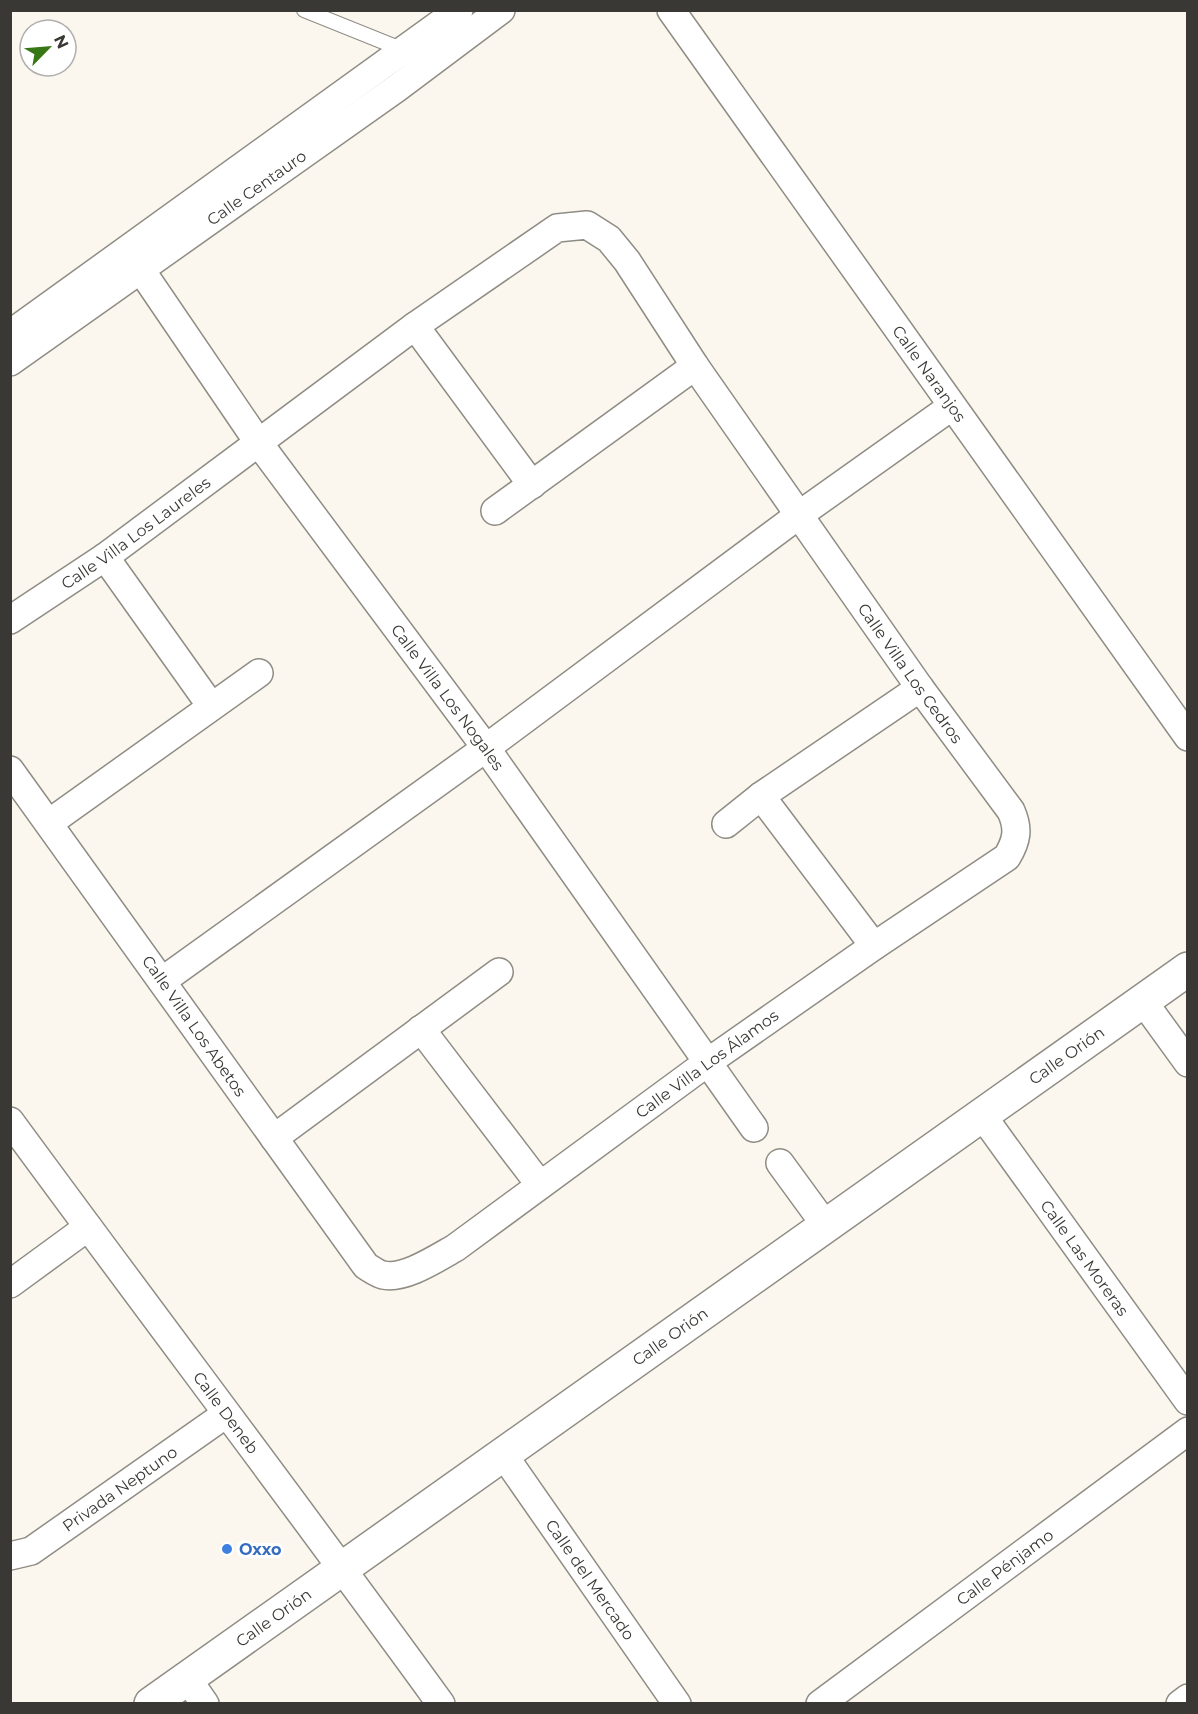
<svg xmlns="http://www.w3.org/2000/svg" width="1198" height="1714" font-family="Montserrat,sans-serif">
<rect width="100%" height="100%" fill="#fbf7ef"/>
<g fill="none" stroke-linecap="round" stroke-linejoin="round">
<defs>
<path id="service" d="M304 10 406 51"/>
<g id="minor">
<path id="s1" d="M671 10 1188 737"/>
<path id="s2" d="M141 270 258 442 486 748 754 1128"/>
<path d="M415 326 532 485"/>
<path d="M10 334 459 10"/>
<path id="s3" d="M10 362 397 88 501 10"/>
<path d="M495 511 695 366"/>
<path d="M105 557 211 706"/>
<path id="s4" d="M10 620 105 557 415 326 557 228 587 225 609 239 627 261 695 366 799 515 920 688 1011 811C1019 829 1017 840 1007 857L874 946 708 1062 455 1248C437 1258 404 1280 383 1275 378 1274 371 1269 366 1266L10 770"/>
<path d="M761 796 874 946"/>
<path d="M49 823 259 673"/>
<path d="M726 824 761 796 920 688"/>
<path d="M162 981 486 748 799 515 951 407"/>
<path d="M1143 1001 1188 1063"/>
<path d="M421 1029 540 1185"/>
<path id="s5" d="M982 1115 1188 1401"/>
<path id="s6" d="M10 1121C153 1316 299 1508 441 1704"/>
<path d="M274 1138 499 972"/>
<path d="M780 1163 826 1226"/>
<path d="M10 1284 88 1227"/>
<path id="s7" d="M503 1454 677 1704"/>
<path id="s8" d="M10 1556 31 1551 226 1414"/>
<path d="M187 1678 205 1704"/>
<path id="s9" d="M820 1704 1188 1431"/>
<path d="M1180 1704 1188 1698"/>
</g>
<g id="tertiary">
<path id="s10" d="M151 1704 1188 969"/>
</g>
</defs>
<use href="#service" stroke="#8f8c84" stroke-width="16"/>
<use href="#minor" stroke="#8f8c84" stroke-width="30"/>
<use href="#tertiary" stroke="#8f8c84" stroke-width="36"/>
<use href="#service" stroke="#fff" stroke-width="14"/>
<use href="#minor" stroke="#fff" stroke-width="27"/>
<use href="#tertiary" stroke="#fff" stroke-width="33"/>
</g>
<circle fill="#3f7fe0" stroke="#fff" stroke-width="2" cx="227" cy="1549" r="6"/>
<g text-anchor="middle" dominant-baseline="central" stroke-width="6" stroke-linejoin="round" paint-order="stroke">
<g font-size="16" fill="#3a3835" stroke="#fff">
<text stroke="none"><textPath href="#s3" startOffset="302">Calle Centauro</textPath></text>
<text stroke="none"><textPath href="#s1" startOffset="446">Calle Naranjos</textPath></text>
<text stroke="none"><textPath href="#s4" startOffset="153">Calle Villa Los Laureles</textPath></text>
<text stroke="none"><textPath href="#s4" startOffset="1258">Calle Villa Los Cedros</textPath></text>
<text stroke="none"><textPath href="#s2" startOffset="526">Calle Villa Los Nogales</textPath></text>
<text transform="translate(194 1026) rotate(55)">Calle Villa Los Abetos</text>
<text stroke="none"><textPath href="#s10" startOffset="1122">Calle Orión</textPath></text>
<text transform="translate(707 1064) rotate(-36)">Calle Villa Los Álamos</text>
<text stroke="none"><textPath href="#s5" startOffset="176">Calle Las Moreras</textPath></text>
<text stroke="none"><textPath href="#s10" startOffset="636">Calle Orión</textPath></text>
<text stroke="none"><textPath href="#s6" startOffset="363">Calle Deneb</textPath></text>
<text stroke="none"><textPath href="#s8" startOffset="130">Privada Neptuno</textPath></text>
<text stroke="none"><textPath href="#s9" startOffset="230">Calle Pénjamo</textPath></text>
<text stroke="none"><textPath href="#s7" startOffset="153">Calle del Mercado</textPath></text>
<text stroke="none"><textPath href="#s10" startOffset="150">Calle Orión</textPath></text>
</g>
<g font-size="16" font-weight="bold" fill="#366cbe" stroke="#fff" text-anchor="start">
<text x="239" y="1549">Oxxo</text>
</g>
</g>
<rect width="1198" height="1714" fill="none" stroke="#3a3835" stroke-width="24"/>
<g transform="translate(48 48) rotate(65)"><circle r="28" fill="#ffffff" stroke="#b0afae" stroke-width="1.5"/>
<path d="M0-4.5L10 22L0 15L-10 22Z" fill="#377715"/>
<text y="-9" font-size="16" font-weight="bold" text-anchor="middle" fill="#3a3835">N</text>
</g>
</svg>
